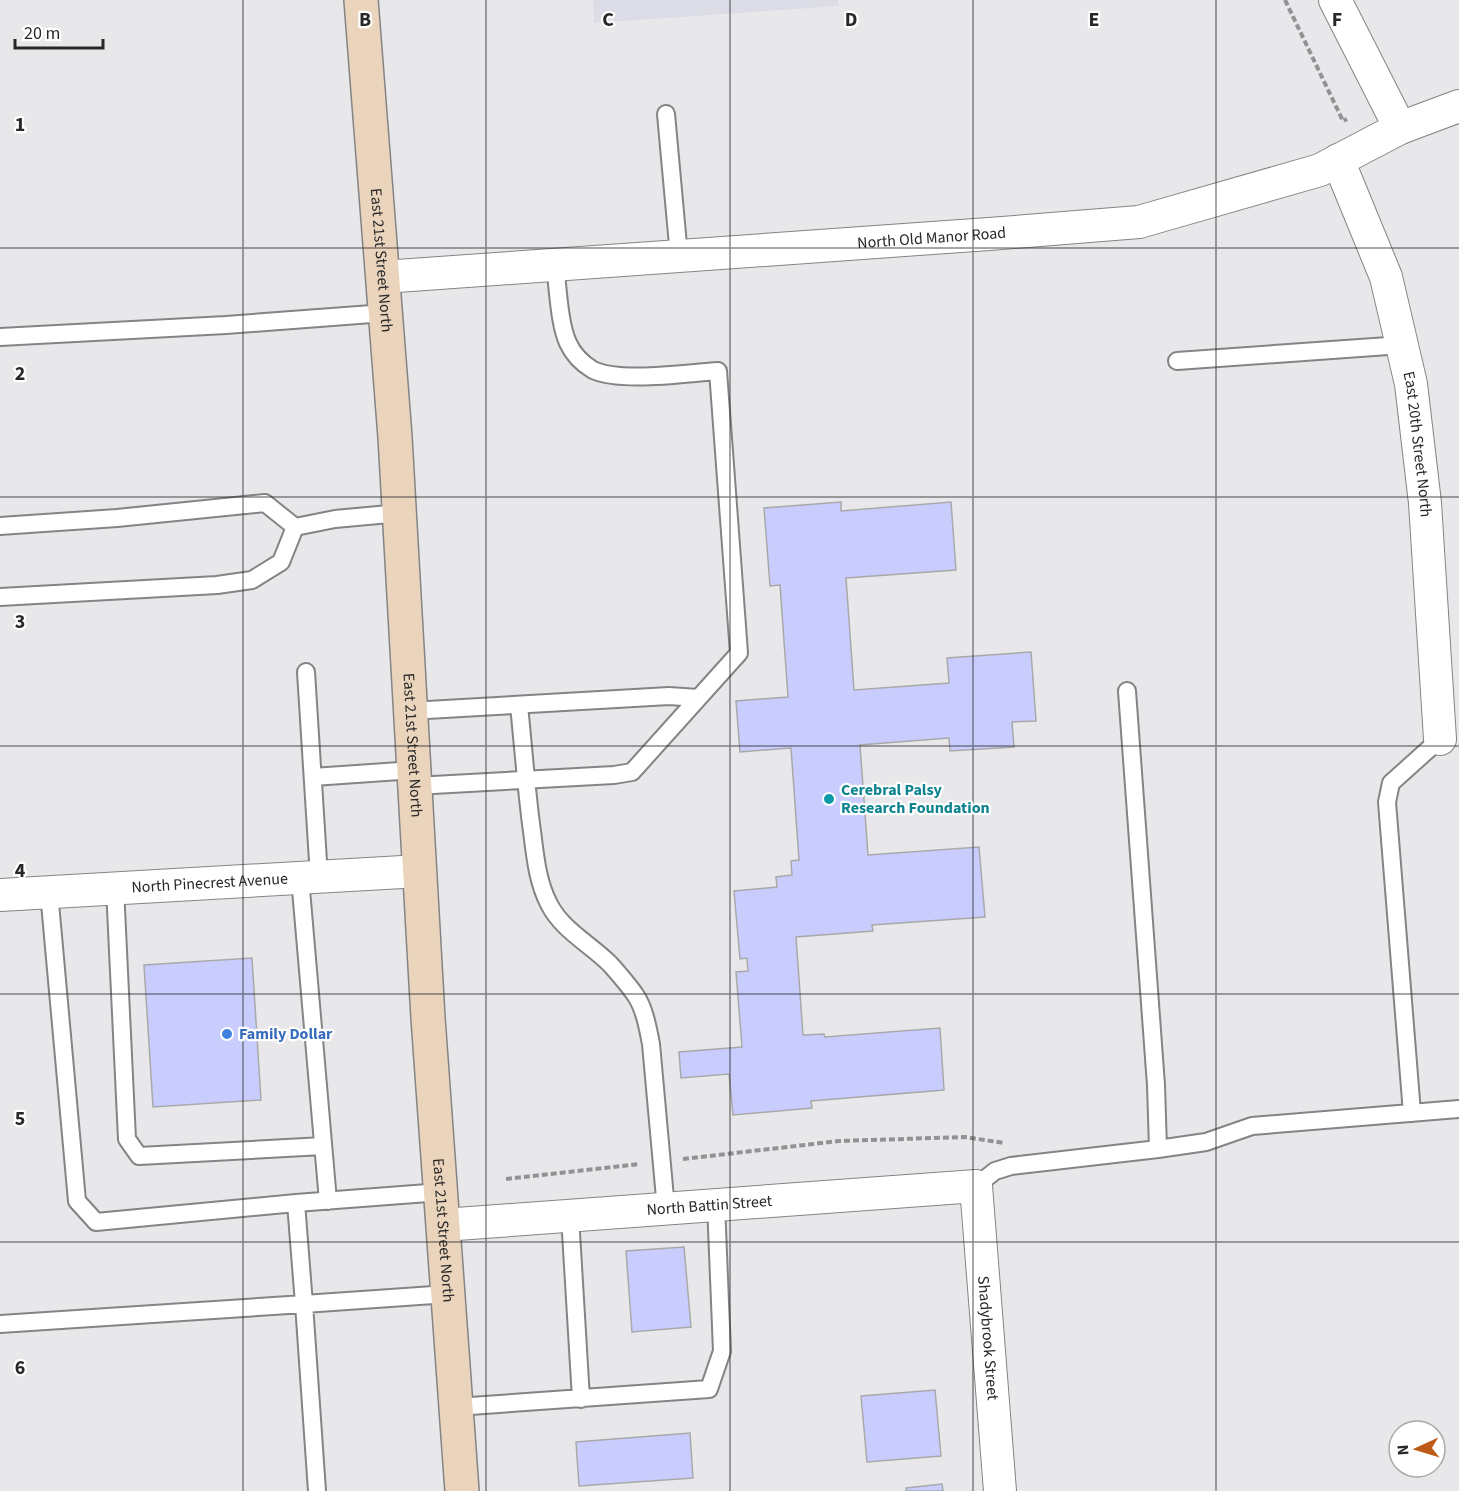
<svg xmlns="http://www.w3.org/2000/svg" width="1459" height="1491" font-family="'Source Sans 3',sans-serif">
<rect width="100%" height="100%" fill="#e8e8eb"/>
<path fill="#dbdce6" d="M593 0H838L839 6 594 23Z"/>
<path fill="#c8cdfe" stroke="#a9a9ab" stroke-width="1.5" d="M841 502V511L951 502 956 570 846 578 854 690 949 683 947 658 1031 652 1036 721 1012 722 1014 747 950 751 949 738 860 745 868 855 979 847 985 917 872 925 873 931 796 937 803 1035 824 1034 825 1037 940 1028 944 1090 811 1101 812 1108 733 1115 729 1074 681 1078 679 1052 742 1047 736 972 748 971 747 958 740 959 734 891 777 887 776 877 792 875 791 861 799 860 791 748 740 752 736 701 788 697 780 585 770 586 764 508Z
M252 958 261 1100 153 1107 144 965Z
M684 1247 691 1327 632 1332 626 1251Z
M935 1390 941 1456 867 1462 861 1396Z
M690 1433 693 1478 579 1486 576 1442Z
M942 1484 943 1491H906V1488Z"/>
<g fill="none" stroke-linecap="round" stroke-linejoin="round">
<defs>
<path id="service" d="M666 114 679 256
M0 337 226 325 385 313
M1177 361 1402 345
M0 526 117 518 265 503 295 527 335 519 400 513
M0 597 217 585 252 580 281 562 295 527
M306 672 319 877
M1127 691 1156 1085 1158 1149
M519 705C523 745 526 784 531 824 535 851 536 879 549 904 562 930 590 944 610 964 618 973 630 987 636 996 645 1010 648 1029 651 1044L666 1209
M410 711 669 696 698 698
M313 777 414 770
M415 786 614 775 632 772 739 653 718 371C686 373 621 383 593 370 583 364 573 354 568 343 559 323 558 288 555 265
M300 878 328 1201
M115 888 127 1139 139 1156 323 1146
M49 892 77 1201 96 1222 296 1203
M1412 1113 1387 802 1391 783 1440 739
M976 1186 995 1171 1011 1166 1158 1149 1206 1142 1252 1126 1459 1109
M570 1216 581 1399
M0 1324 304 1304 296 1203 441 1192
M456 1407 709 1389 722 1351 716 1204
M317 1491 304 1304 448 1294"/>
<g id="minor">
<path d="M1335 0 1400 128"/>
<path id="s1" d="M1338 160 1386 277 1411 384 1425 503 1440 739"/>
<path id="s2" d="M383 277 989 234 1139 222 1320 170 1400 128 1459 106"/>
<path id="s3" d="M0 895 420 871"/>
<path id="s4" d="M443 1225 976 1186 1000 1491"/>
</g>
<g id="secondary">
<path id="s5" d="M361 0 395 437 428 1018 462 1491"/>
</g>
</defs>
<use href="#service" stroke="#848486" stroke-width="20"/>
<use href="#minor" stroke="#848486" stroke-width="34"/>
<use href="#secondary" stroke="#848486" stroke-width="36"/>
<path stroke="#929294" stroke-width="4" stroke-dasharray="6 3" stroke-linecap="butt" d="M1285 0 1343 121 1347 119
M683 1159 839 1141 965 1137 1004 1143
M506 1179 640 1164"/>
<use href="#service" stroke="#fff" stroke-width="16"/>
<use href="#minor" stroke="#fff" stroke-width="32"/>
<use href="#secondary" stroke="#ead5bc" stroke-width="33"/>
</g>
<path fill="none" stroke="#282829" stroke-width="1.5" stroke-opacity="0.55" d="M243 0V1491M486 0V1491M730 0V1491M973 0V1491M1216 0V1491M0 248H1459M0 497H1459M0 746H1459M0 994H1459M0 1242H1459"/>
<circle fill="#0f9aa8" stroke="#fff" stroke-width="2" cx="829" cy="799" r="6"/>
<circle fill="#3f7fe0" stroke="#fff" stroke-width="2" cx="227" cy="1034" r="6"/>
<g text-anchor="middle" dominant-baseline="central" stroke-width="4.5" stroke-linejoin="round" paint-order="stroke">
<g font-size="16" fill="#282829" stroke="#fff">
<text stroke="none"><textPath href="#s2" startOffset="550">North Old Manor Road</textPath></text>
<text stroke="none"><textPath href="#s5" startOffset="261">East 21st Street North</textPath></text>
<text stroke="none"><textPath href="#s1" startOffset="297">East 20th Street North</textPath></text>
<text stroke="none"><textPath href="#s5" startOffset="747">East 21st Street North</textPath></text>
<text stroke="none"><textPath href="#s3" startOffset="210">North Pinecrest Avenue</textPath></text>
<text stroke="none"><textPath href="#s4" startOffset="267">North Battin Street</textPath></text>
<text stroke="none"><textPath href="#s5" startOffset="1233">East 21st Street North</textPath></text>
<text stroke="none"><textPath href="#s4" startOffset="687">Shadybrook Street</textPath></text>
</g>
<g font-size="16" font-weight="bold" fill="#0d838f" stroke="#fff" text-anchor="start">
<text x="841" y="790">Cerebral Palsy<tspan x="841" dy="18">Research Foundation</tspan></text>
</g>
<g font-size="16" font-weight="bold" fill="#366cbe" stroke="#fff" text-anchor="start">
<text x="239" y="1034">Family Dollar</text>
</g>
</g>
<g font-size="20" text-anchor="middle" font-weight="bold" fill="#282829" stroke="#fff" stroke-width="4.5" stroke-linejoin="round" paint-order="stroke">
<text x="365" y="26">B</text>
<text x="608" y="26">C</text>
<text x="851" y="26">D</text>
<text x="1094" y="26">E</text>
<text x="1337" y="26">F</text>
<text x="20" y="131">1</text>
<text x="20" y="380">2</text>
<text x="20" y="628">3</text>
<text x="20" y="877">4</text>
<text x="20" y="1125">5</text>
<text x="20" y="1374">6</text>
</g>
<g transform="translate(1417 1449) rotate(266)"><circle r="28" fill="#ffffff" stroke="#a9a9a9" stroke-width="1.5"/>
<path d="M0-4.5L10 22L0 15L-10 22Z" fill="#bc5c18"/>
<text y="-9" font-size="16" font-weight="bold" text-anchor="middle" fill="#282829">N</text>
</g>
<path d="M15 39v9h88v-9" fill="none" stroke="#282829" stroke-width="3"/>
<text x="24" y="39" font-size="18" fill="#282829" stroke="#ffffff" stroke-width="4.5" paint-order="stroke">20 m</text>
</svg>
